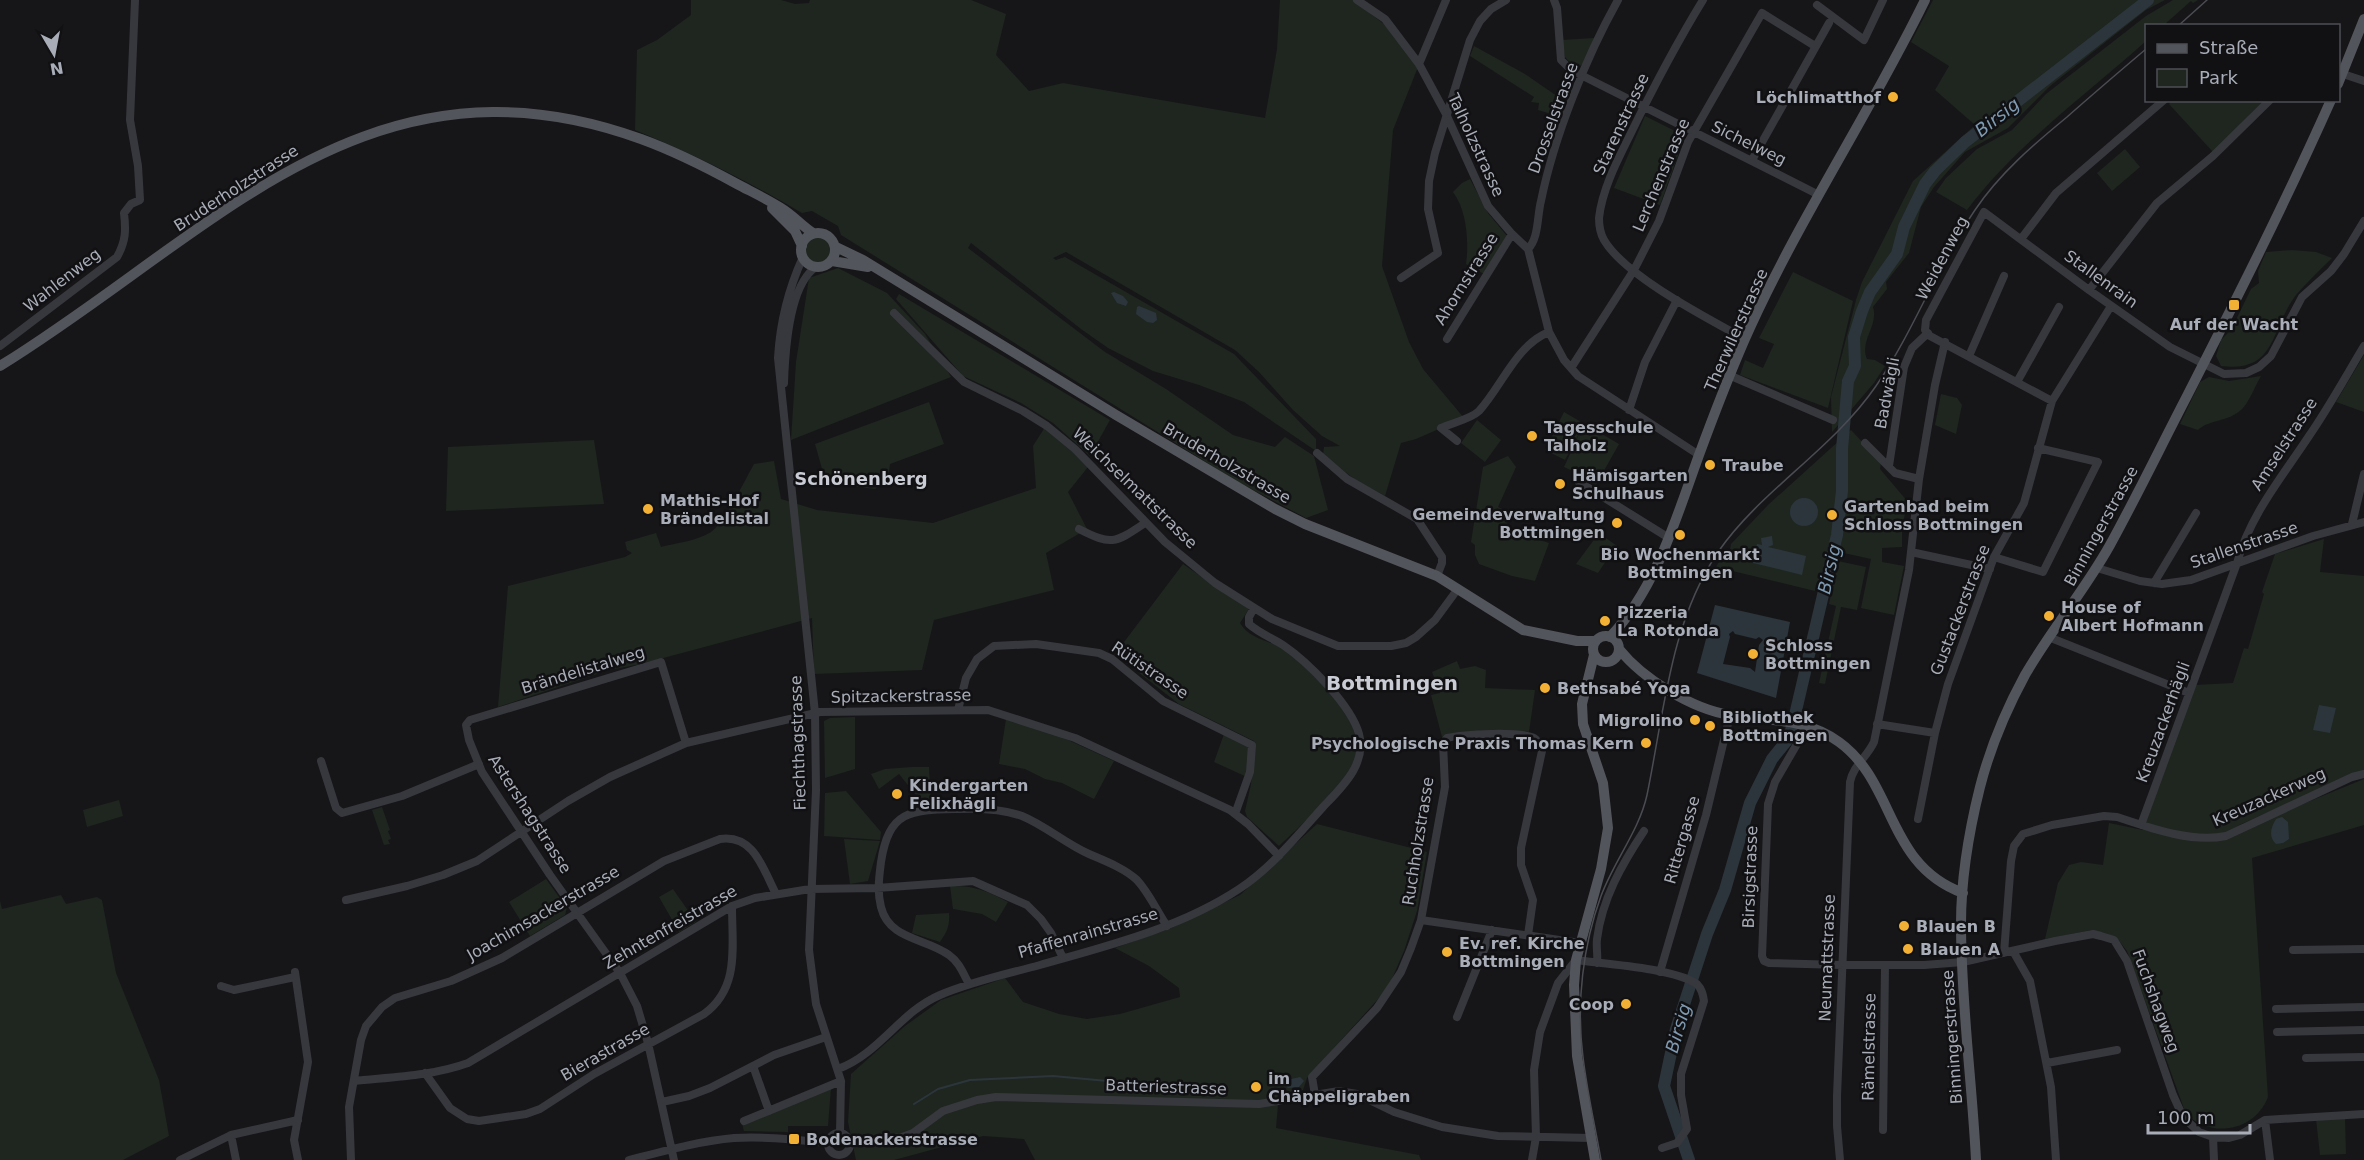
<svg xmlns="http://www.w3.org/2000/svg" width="2364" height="1160" font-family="'DejaVu Sans',sans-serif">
<rect width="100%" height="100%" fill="#161618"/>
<path fill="#1e261f" d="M691 0H781L795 4 809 3 810 0H971L1006 14 996 55 1029 91 1063 83 1265 118 1277 49 1280 0H1353L1389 28 1418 67 1393 130 1382 266 1409 342 1423 369 1464 418 1416 439 1401 443 1385 496 1357 481 1323 455 1324 447 1340 446 1322 436 1293 410 1259 372 1235 350 1066 252 1053 258 1056 260 1065 257 1234 354 1316 439V451L1244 402 1199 385 1153 371 1108 348 1081 329 971 243 968 248 1105 352 1166 389 1233 435 1275 447 1285 437 1314 456 1328 510 1306 518 1238 482 841 235 838 226 812 211 802 213C748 181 693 154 635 130L637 50 657 40 691 15Z
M1933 0H2165L2146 10 2050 86 2008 128 1965 152 1934 187 1921 207 1909 253 1886 282 1887 289 1873 307C1879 325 1859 341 1867 359L1875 360 1885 366 1874 383 1832 432 1831 397 1856 300 1862 282 1913 181 1975 125 1935 90 1949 66 1911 42Z
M2173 0H2198L2193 3 2191 1 2164 25 2146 26V41C2084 97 2018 143 1967 210L1936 192 1946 178 1977 149 2012 130 2046 94 2146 16Z
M1594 38 1584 64 1575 68 1565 57 1562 40Z
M1474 46 1525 74 1567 103 1561 117 1538 110 1539 103 1531 102 1534 97 1470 56Z
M2173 100 2266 101 2213 152 2169 104Z
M1645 116 1685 136 1660 205 1614 188Z
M2125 149 2140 167 2112 191 2097 173Z
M1470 179 1488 213 1507 236 1484 274 1466 264C1469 243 1467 210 1453 192L1462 183Z
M805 250a13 13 0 1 1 26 0a13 13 0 1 1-26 0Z
M2292 250 2316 252 2332 258C2320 270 2307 282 2296 295 2270 329 2277 373 2221 366L2216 356 2221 340 2231 330 2251 289 2259 283 2258 271 2266 252Z
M838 268 887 293 925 334 951 377 791 440 796 362 809 278Z
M1793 272 1853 301 1828 408 1740 375 1745 360 1763 368 1774 344 1759 338Z
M899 294 1110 420 1090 456 1053 423 1021 403 963 376 896 299Z
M2364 355V412L2336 402Z
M2261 376C2255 386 2249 403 2241 410 2228 422 2210 419 2198 430L2180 424 2200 382 2209 377 2229 381Z
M1941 394 1957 398 1962 405 1956 434 1935 425Z
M929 402 944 444 890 464 888 480 875 489 826 483 815 444Z
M1564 412 1619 444 1596 485 1582 480 1579 474 1564 467 1581 430 1565 460 1545 450Z
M1477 420 1501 440 1485 462 1461 443Z
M1045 427 1071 448 1088 467 1068 492 1087 529 1046 553 1054 590 934 620 922 670 814 674 812 618 641 664 609 670 498 707 508 586 625 557 632 553 627 550 625 542 656 533 661 547C676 543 697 541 711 532 724 523 745 480 754 464L774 461 781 499 817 510 933 523 1036 488 1033 446Z
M1851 430 1881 462 1880 469 1908 502 1902 526V547L1882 548V562L1904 566 1894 615 1861 608 1871 559 1830 550 1815 591 1716 567 1725 551 1730 550 1731 544 1769 504Z
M594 440 604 504 446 511 448 447Z
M1508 456 1516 467 1498 507 1511 513 1505 529 1549 543 1535 581 1512 576 1479 564 1475 555V545L1471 542 1483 467Z
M1599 533 1620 548 1606 561 1598 573 1576 564Z
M2324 539 2320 572 2364 576V770L2237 826 2303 804 2364 779V825L2252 858 2268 1097C2255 1131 2212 1139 2186 1114L2127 951 2116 937 2092 930 2045 939 2058 883 2069 865 2081 862 2103 865 2109 823 2143 830 2195 685 2233 683 2244 648 2248 649 2264 594 2262 592 2275 554Z
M1838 561 1866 567 1857 610 1841 607 1825 684 1819 683 1836 606 1829 604Z
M1183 564 1249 609 1240 623C1250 640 1270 640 1285 650 1302 662 1318 680 1331 695 1344 710 1359 731 1357 752 1354 779 1299 827 1279 846L1247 817 1245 811 1251 784 1254 741 1179 704 1115 654Z
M1457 661 1460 669 1475 666 1486 670 1485 688 1535 690 1529 732C1499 731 1471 728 1442 737L1431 695 1440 693 1432 672Z
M855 717V769L825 778 824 721 830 718Z
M1006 719 1053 733 1114 761 1094 799 1062 783 1045 779 1025 769 999 764Z
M1224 734 1249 747 1247 777 1214 762Z
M912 767H929L931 806 920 807 919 799 899 774 879 789 871 774 885 769Z
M846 791 881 832 880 840 824 836 825 793Z
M119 800 123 816 87 827 83 810Z
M382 807 390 830 388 831 391 839 388 840 390 844 384 845 372 810Z
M1317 824 1427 852 1417 911 1404 951 1388 988 1307 1078 1303 1090 1278 1105 1276 1128 1419 1155 1421 1160H1035L1024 1139 983 1136 894 1160H856L848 1122 851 1074 905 1026 941 1000 1005 978 1023 1002 1059 1014 1087 1019 1120 1014 1180 997 1179 988 1149 966 1115 948 1169 929 1240 895Z
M844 839 880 841 868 881 850 884Z
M546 879 567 908 565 915 530 936 509 902Z
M950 886C973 885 988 891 1008 902L996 922 982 914 953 909Z
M673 889 696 922 679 932 659 897Z
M61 895 66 904 97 897 102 900 116 973 159 1080 169 1136 123 1160H0V901L2 909Z
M949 913C950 926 947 932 940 942L912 933 916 915Z
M831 1088 828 1126H788V1132L744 1131 742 1124Z
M2345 1118 2346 1154 2320 1155 2316 1119Z"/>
<path fill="#2c353c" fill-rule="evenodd" d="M1114 292 1123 296 1128 302 1126 306 1117 303 1111 293Z
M1139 306 1156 313 1157 320 1153 323 1147 322 1136 314 1137 307Z
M1790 512a14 14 0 1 1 28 0a14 14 0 1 1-28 0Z
M1772 536 1773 545 1768 547 1806 556 1802 575 1753 563 1757 544 1762 545 1761 538Z
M1715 605 1790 622 1776 698 1697 673ZM1733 631 1735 634 1756 639 1759 637 1763 640 1759 645 1755 672 1750 668 1723 664 1730 637 1729 634Z
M2319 705 2336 708 2330 733 2313 730Z
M2282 817 2288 822 2289 839 2283 843 2276 844C2268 837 2271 827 2276 819Z
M1300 1077 1304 1081 1299 1087 1288 1088 1284 1084 1287 1080Z"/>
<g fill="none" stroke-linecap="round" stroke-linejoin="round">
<path stroke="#2c353c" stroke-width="2" d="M914 1104 938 1089 970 1080 1053 1076 1195 1089 1219 1088"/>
<path stroke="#2c353c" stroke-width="12" d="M1689 1160 1664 1086 1676 1029 1707 934 1725 890 1750 803 1772 759 1789 738 1795 715 1837 535 1842 491V449L1848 381 1855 366 1854 337 1862 311 1870 292 1897 254 1904 227 1925 184 1935 171 1965 142 2148 0"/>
<path stroke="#37383d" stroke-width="8" d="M1357 0 1385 19 1419 64 1446 114 1488 206 1512 234 1528 249 1549 332 1564 360 1578 376 1699 455
M1554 0 1557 8 1561 60 1571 70 1819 195
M1703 0C1676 44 1652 90 1629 137 1617 161 1602 190 1599 218 1599 226 1600 233 1604 240 1625 276 1707 318 1745 339
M1817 5 1864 40 1883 0
M1419 64 1446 0
M2343 74 2364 81
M1752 160 1829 23
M2021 239 2056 193 2164 100
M1528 249C1539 238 1537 216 1541 201 1554 137 1586 57 1618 0
M803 257C788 290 780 322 778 358L815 713 816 790 809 950 816 1004 841 1081 840 1133
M1401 278 1438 253 1428 209 1429 181 1435 153 1470 40 1480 21 1491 9 1506 0
M2089 290 2157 203 2213 156 2270 100
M894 313 964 382 1023 411 1047 426 1075 449 1165 542 1215 583 1272 619 1338 646H1391L1406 643 1416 637 1435 620 1457 590
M1447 339 1512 234
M0 346 117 257C126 241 126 230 124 213L131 204 140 200 138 166 130 120 135 0
M1969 356 2004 276
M1571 368 1634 270 1659 221 1688 142 1762 13 1815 46
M1731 376 1833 420
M2017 382 2059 307
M784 383C785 353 789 285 816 267
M2052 401 1930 336 1925 330 1926 320 1984 212 2089 290 2170 347 2224 374 2246 373 2259 367 2271 356 2302 297 2331 271 2344 254 2364 221
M1629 410 1645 362 1677 300
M1457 441 1441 428C1452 423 1471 419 1479 411 1502 386 1516 345 1549 332
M1865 443 1895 473 1919 479
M1317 453 1347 479 1417 519 1442 557V563L1437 576
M1889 466 1904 367 1912 348 1928 333
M1579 482 1669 538
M2352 524 2364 474
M1079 529C1112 546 1115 543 1145 523
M1911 552 1990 569
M1994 557 2043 572 2098 462 2038 448
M2097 568 2140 581 2162 584 2191 580 2313 536 2364 522
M2154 583 2196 513
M2051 638 2189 693
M958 710 966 678 977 659 994 646 1036 644 1099 653 1112 659 1163 701 1252 745 1250 772 1235 814
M1877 724 1935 733
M1808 725 1775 782 1768 804 1762 956 1764 961 1769 963 1842 965H1924L1963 962 2055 941 2093 934 2101 936 2114 940 2127 961 2173 1095 2183 1117 2199 1132 2213 1137 2229 1138 2240 1135 2265 1120 2364 1114
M321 761 336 808 342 813 402 796 479 764
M1918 819 1935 733 1948 684 1994 557 2024 503 2052 401 2111 306
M2141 825 2237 563C2250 515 2282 477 2309 436 2329 407 2346 376 2364 346
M346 900 407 886 443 875 477 861 568 801 610 777 686 743 820 712 988 710 1075 738 1230 810 1248 824 1279 856
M1421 920 1580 943
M2293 950 2364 949
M2013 951 2030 981 2051 1087 2056 1160
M2004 953 2011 861 2014 846 2023 834 2052 825 2104 816 2117 817C2150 828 2191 843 2226 836L2352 777 2364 774
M1597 963C1598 955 1596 947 1597 939 1602 899 1622 864 1644 831
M295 972 308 1062 294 1140 298 1160
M1660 972 1706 815 1730 715
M969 984C963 973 959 962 949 955 926 938 889 940 881 907 877 891 879 878 881 862 889 809 912 810 959 809 979 808 1002 809 1022 816 1046 826 1066 844 1089 854 1105 861 1124 868 1137 880 1149 893 1157 911 1167 926
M221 986 234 990 295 977
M2276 1009 2364 1007
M1457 1017 1492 930
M2277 1032 2364 1030
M2306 1058 2364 1057
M2047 1063 2117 1050
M753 1066 769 1111
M838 1069C879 1054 900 1012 940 995 973 981 1007 974 1040 965 1107 946 1180 928 1239 889 1271 868 1297 836 1323 807 1342 787 1367 764 1359 734 1351 705 1308 662 1283 645 1272 638 1259 633 1249 624V617L1254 608
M425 1073 450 1108 467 1119 479 1121 526 1114 540 1109 594 1074 704 1014C740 988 732 947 732 906
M354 1081C392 1077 432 1076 468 1063L732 906 755 898 810 889 877 888 973 881 1027 905 1041 919 1051 933 1063 958
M1315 1095 1312 1077 1377 1008 1401 972 1411 948 1421 920 1445 787 1443 743 1447 738C1463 734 1521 731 1534 738 1539 741 1540 746 1542 751L1521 848V865L1533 900 1528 935
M662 1102 689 1096 710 1088 774 1055 826 1037
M2265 1120 2270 1160
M744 1121 841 1081
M1883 1130 1885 965
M828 1144a11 11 0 1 1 22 0a11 11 0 1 1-22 0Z
M231 1135 236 1160
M2213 1137 2214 1160
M850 1144 902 1137 913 1133 943 1111 977 1100 996 1097 1259 1104 1339 1091 1357 1094 1394 1112 1442 1127 1498 1136 1591 1138
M180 1160 231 1135 298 1120
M351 1160 349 1107 361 1040 366 1026 382 1007 395 998 451 981 502 958 664 861 720 839C754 834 763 869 776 894
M629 1160C664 1151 699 1141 734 1138 765 1136 797 1140 828 1143
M674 1160 648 1043 637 1006 620 973 550 875 482 772 469 740 466 725 470 720 661 662 686 743
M1532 1160 1536 1137 1534 1070 1540 1032 1558 983 1576 960C1606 964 1673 968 1697 984 1702 989 1703 995 1704 1001L1681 1074V1095L1687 1129 1677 1143 1662 1148
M1840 1160 1837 1126V1096L1850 782C1853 766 1867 757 1874 742L1909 570 1919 479 1935 385 1945 342"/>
<path stroke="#53555c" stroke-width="10" d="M2338 84 2364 19
M772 208 795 231 802 246
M801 250a17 17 0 1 1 34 0a17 17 0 1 1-34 0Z
M836 247 863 260 1116 415 1275 509 1305 524 1437 576 1523 630 1577 641H1595
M832 261 868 267
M0 366C211 236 367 40 641 139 674 151 706 167 737 184 752 192 767 199 781 208 793 215 802 226 813 233
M1593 649a13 13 0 1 1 26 0a13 13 0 1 1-26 0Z
M1610 637C1657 587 1676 518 1699 455 1713 417 1728 378 1744 341 1796 223 1869 115 1925 0
M1619 649C1643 679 1692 709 1730 715 1769 721 1806 718 1839 742 1896 783 1886 865 1963 893
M1594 655 1582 704 1583 724 1603 783 1608 828 1601 869 1576 960 1574 985 1577 1056 1595 1160
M1976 1160C1972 1081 1961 1003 1961 924 1961 878 1969 831 1980 787 1990 748 2006 710 2025 675 2051 630 2085 590 2110 545 2137 496 2161 446 2187 396 2237 298 2286 201 2331 100"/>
<path stroke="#4a4c52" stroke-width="1.5" d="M2178 26 2207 0
M1601 1160C1595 1126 1587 1091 1583 1057 1576 1004 1583 945 1601 896 1614 861 1639 831 1647 795 1664 713 1670 623 1718 552 1761 490 1832 450 1876 386 1914 331 1937 266 1975 210 2000 173 2033 145 2067 117 2093 94 2120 71 2146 49"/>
</g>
<g fill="#f2b134" stroke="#111113" stroke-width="2">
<circle cx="1893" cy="97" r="6"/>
<rect x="2228" y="299" width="12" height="12" rx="3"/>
<circle cx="1532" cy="436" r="6"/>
<circle cx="1710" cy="465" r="6"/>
<circle cx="1560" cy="484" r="6"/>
<circle cx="648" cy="509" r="6"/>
<circle cx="1832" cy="515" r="6"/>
<circle cx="1617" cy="523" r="6"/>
<circle cx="1680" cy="535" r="6"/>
<circle cx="2049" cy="616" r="6"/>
<circle cx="1605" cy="621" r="6"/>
<circle cx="1753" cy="654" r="6"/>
<circle cx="1545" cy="688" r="6"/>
<circle cx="1695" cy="720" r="6"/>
<circle cx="1710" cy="726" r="6"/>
<circle cx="1646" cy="743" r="6"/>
<circle cx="897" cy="794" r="6"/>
<circle cx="1904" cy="926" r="6"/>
<circle cx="1908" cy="949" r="6"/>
<circle cx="1447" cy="952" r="6"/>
<circle cx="1626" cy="1004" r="6"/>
<circle cx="1256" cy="1087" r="6"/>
<rect x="788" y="1133" width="12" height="12" rx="3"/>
</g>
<g text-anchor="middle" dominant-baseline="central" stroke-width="5" stroke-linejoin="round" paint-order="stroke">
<g font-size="16" font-weight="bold" fill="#a8adb8" stroke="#111113" text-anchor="start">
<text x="1881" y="97" text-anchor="end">Löchlimatthof</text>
<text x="2234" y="324" text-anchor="middle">Auf der Wacht</text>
<text x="1544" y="427">Tagesschule<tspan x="1544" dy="18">Talholz</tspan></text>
<text x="1722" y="465">Traube</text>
<text x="1572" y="475">Hämisgarten<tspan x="1572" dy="18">Schulhaus</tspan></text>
<text x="660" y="500">Mathis-Hof<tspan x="660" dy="18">Brändelistal</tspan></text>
<text x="1844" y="506">Gartenbad beim<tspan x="1844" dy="18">Schloss Bottmingen</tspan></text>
<text x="1605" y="514" text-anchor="end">Gemeindeverwaltung<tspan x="1605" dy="18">Bottmingen</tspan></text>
<text x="1680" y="554" text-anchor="middle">Bio Wochenmarkt<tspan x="1680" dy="18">Bottmingen</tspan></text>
<text x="2061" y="607">House of<tspan x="2061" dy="18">Albert Hofmann</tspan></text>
<text x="1617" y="612">Pizzeria<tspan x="1617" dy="18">La Rotonda</tspan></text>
<text x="1765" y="645">Schloss<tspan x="1765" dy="18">Bottmingen</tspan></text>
<text x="1557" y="688">Bethsabé Yoga</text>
<text x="1722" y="717">Bibliothek<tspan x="1722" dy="18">Bottmingen</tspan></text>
<text x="1683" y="720" text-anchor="end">Migrolino</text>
<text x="1634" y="743" text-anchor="end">Psychologische Praxis Thomas Kern</text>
<text x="909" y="785">Kindergarten<tspan x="909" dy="18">Felixhägli</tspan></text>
<text x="1916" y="926">Blauen B</text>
<text x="1459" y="943">Ev. ref. Kirche<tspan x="1459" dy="18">Bottmingen</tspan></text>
<text x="1920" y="949">Blauen A</text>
<text x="1614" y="1004" text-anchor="end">Coop</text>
<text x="1268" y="1078">im<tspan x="1268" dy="18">Chäppeligraben</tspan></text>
<text x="806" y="1139">Bodenackerstrasse</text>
</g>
<g font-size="16" fill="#a8adb8" stroke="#111113">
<text transform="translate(1553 118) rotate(-70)">Drosselstrasse</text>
<text transform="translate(1621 124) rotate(-65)">Starenstrasse</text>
<text transform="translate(1749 143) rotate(26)">Sichelweg</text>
<text transform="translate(1476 145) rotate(65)">Talholzstrasse</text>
<text transform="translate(1661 175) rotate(-67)">Lerchenstrasse</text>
<text transform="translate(236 188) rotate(-33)">Bruderholzstrasse</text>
<text transform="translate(1942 258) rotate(-62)">Weidenweg</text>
<text transform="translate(1466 279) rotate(-58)">Ahornstrasse</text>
<text transform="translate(2101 279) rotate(36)">Stallenrain</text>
<text transform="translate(62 280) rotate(-38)">Wahlenweg</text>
<text transform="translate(1736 330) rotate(-66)">Therwilerstrasse</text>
<text transform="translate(1887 393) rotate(-79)">Badwägli</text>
<text transform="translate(2284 444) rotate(-57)">Amselstrasse</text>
<text transform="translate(1227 463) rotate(30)">Bruderholzstrasse</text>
<text transform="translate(1135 488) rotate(44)">Weichselmattstrasse</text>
<text transform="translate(2101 526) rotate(-61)">Binningerstrasse</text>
<text transform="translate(2244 545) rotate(-19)">Stallenstrasse</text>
<text transform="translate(1960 610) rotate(-69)">Gustackerstrasse</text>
<text transform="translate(583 670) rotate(-17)">Brändelistalweg</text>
<text transform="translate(1150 670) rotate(34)">Rütistrasse</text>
<text transform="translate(901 696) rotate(-1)">Spitzackerstrasse</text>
<text transform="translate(2163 722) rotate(-70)">Kreuzackerhägli</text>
<text transform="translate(798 743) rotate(-92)">Fiechthagstrasse</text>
<text transform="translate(2269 797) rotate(-24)">Kreuzackerweg</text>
<text transform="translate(530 814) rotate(57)">Astershagstrasse</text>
<text transform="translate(1682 840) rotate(-74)">Rittergasse</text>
<text transform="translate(1418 841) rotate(-81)">Ruchholzstrasse</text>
<text transform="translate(1750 877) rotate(-88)">Birsigstrasse</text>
<text transform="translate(543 913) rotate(-30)">Joachimsackerstrasse</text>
<text transform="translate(670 927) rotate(-30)">Zehntenfreistrasse</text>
<text transform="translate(1088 933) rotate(-16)">Pfaffenrainstrasse</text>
<text transform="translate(1827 958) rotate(-88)">Neumattstrasse</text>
<text transform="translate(2156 1001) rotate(70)">Fuchshagweg</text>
<text transform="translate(1952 1037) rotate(-94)">Binningerstrasse</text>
<text transform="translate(1869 1047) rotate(-89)">Rämelstrasse</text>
<text transform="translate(605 1052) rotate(-30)">Bierastrasse</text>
<text transform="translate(1166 1087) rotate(2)">Batteriestrasse</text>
</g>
<g font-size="18" font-style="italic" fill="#7f9bb3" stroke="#111113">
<text transform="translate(1997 117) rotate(-38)">Birsig</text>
<text transform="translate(1829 569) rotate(-77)">Birsig</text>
<text transform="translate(1678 1028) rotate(-74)">Birsig</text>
</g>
<g font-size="18" font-weight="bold" fill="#c9ccd4" stroke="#111113">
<text x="861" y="478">Schönenberg</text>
</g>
<g font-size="20" font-weight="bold" fill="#c9ccd4" stroke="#111113">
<text x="1392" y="683">Bottmingen</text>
</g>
</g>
<rect x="2145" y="24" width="195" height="78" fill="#111113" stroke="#4d4f55" stroke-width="1.5"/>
<rect x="2157" y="44" width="30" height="9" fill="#53555c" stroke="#4d4f55" stroke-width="1.5"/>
<text x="2199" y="54" font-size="18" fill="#a8adb8">Straße</text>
<rect x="2157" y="69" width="30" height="18" fill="#1e261f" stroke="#4d4f55" stroke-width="1.5"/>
<text x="2199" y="84" font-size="18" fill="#a8adb8">Park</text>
<g transform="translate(54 54) rotate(170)" stroke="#111113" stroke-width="4.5" paint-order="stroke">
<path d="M0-4.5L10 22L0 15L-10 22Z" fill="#a8adb8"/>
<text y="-9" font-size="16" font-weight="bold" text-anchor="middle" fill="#a8adb8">N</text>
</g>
<path d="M2148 1124v9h102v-9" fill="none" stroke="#a8adb8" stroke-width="3"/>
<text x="2157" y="1124" font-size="18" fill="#a8adb8" stroke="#111113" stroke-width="4.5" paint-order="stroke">100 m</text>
</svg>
